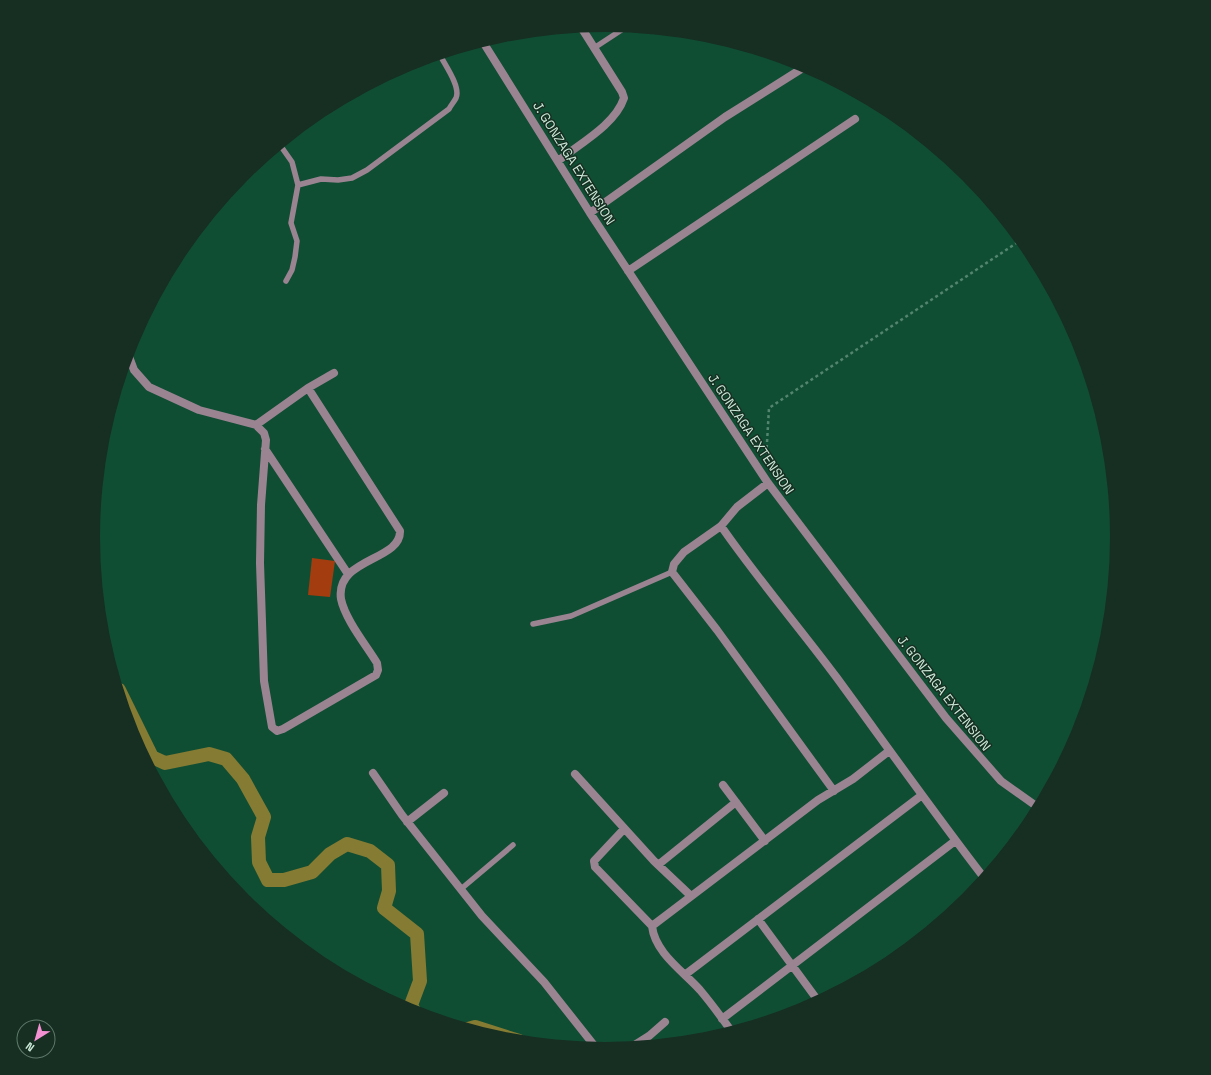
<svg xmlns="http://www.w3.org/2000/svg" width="1211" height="1075" font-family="'Space Grotesk',sans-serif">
<rect width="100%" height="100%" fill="#104e34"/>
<path fill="#a33c0e" d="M312 558 335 561 330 597 308 595Z"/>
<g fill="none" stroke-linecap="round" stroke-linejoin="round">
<path stroke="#867b32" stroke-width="14" d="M119 690 152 757 165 763 209 754 226 759 243 779 264 817 258 837 259 862 268 880H284L312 872 330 854 347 844 370 851 388 865 389 891 384 908 417 934 420 981 411 1005 415 1013
M468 1029 475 1027 519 1041"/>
<path stroke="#53856f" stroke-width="2.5" stroke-dasharray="3 3" stroke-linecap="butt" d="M766 460 769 408 1021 240"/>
<path stroke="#9b8492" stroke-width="5.5" d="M594 48 626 27
M280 145 292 162 298 185 291 223 297 241 295 257 292 270 286 281
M298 185 321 179 338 180 352 178 367 170 449 109C451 105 454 102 456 98 461 87 445 65 440 55
M533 624 571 616 672 572
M461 889 513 845"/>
<path stroke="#9b8492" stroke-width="8" d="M483 42 590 213 768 483 946 718 1001 781 1039 808
M558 161C579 144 615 125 624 98L622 92 581 27
M590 213 725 117 806 66
M628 271 855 119
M128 354 134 370 149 387 199 410 256 425 264 433 266 440 261 505 260 563 264 681 272 727 277 731 283 729 376 675 378 670 377 663C366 645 345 619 341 599 335 558 401 561 400 531L308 388
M256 425 308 388 334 373
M265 449 348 574
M768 483 737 507 721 526 684 552 674 564 672 572 717 630 834 791
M721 526C757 578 799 627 837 678 886 745 934 813 985 879
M373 773 402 815 482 916 544 982 597 1049
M575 774 654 861 691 896
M723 785 765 841
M407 822 444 793
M624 829 594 861 595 867 652 926C655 953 683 971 700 990 711 1003 722 1018 732 1032
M658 865 736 802
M758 919 819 1002
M652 926 818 800 853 779 889 751
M686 974 922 795
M722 1019 955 841
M630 1048 649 1036 665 1022"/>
</g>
<g text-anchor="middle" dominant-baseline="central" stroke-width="3" stroke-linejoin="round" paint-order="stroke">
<g font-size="13" fill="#cce9d8" stroke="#162f22">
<text transform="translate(574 163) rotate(58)">J. GONZAGA EXTENSION</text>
<text transform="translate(751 434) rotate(56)">J. GONZAGA EXTENSION</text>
<text transform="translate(944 693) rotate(52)">J. GONZAGA EXTENSION</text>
</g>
</g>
<path d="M0 0H1211V1075H0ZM100 537a505 505 0 1 1 1010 0a505 505 0 1 1-1010 0Z" fill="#162f22" fill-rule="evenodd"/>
<g transform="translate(36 1039) rotate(217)"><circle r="19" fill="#162f22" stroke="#5f796b"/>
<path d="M0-3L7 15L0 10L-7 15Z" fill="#f491d3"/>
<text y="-6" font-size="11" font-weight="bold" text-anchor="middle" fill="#cce9d8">N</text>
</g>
</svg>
